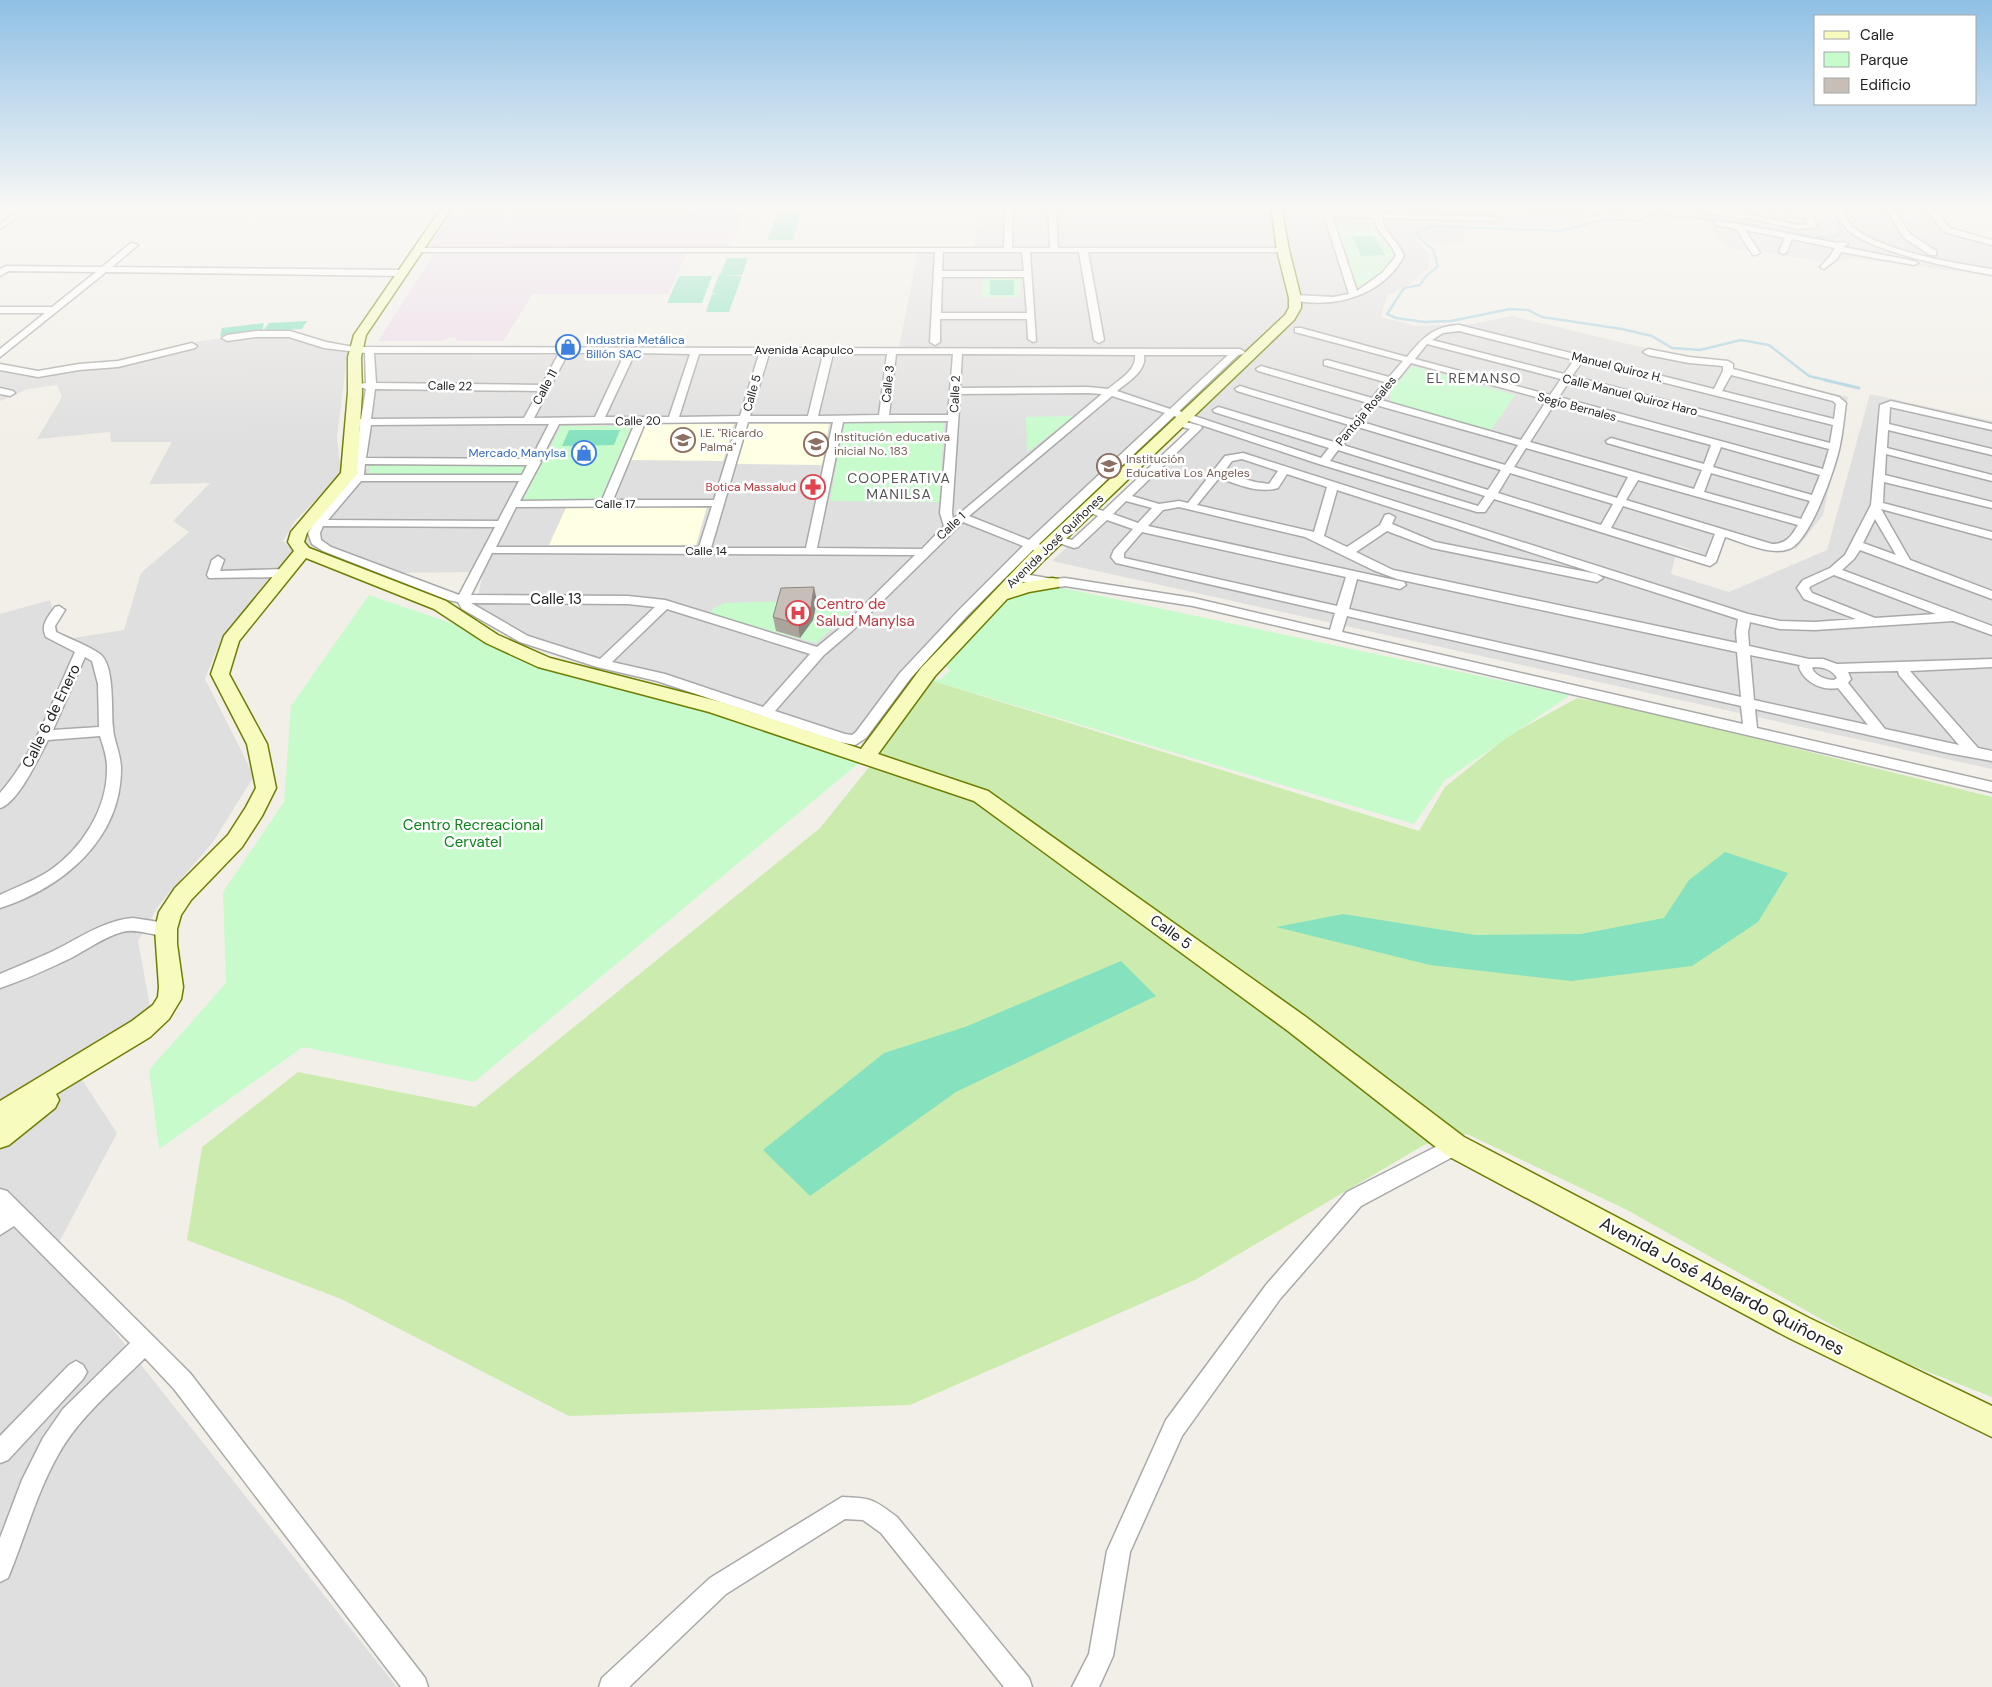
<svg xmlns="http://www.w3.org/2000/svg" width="1992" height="1687" font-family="'DM Sans',sans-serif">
<rect width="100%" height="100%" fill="#f2efe8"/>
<path fill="#e0dfdf" d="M697 206H872V209L696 207Z
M979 206H1928L1950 231 1992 242V276L1854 258 1828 262 1730 248 1699 216 1657 212 1631 217H1595L1553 227 1469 225 1462 242 1444 245 1417 240 1430 257 1428 268 1411 283 1387 296 1381 317 1416 326 1473 324 1512 316 1848 397 1823 515 1796 549 1726 532 1708 556 1678 545 1671 574 1729 592 1827 550 1870 394 1992 421V769L1052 561 1192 431 1161 421 944 628 857 746 705 695 542 643 475 612 483 572 380 573 303 544 369 466 366 353 573 355 898 353 918 252 973 251Z
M259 332 309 335 348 351 337 437 341 474 295 521 283 541 294 551 221 639 205 679 254 776 213 842 159 905 138 941 151 1011 70 1061 117 1133 53 1254 397 1687H0V614L50 600 61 640 124 630 141 573 189 532 173 521 210 483 149 484 172 442H111L110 432 37 439 62 397 57 385 28 389 0 401V366L25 376H46L190 343Z"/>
<path fill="#ebdae8" d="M455 206H688L686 210H745L730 248H569L567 246H556L551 248H436L430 245 450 214H461L464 210Z
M557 253H687L668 294H533L503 341H457L456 338 449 337 442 341H378L434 254Z"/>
<path fill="#ffffe4" d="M679 423 734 424 723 461 631 460 645 425Z
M749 424H829L822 465 737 464Z
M707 507 696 545H549L566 508Z"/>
<path fill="#ccecaf" d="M930 680 1419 831 1445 787 1508 736 1577 698 1636 709 1992 797V1397L1885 1355 1627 1210 1467 1134 1424 1145 1195 1280 910 1405 569 1416 341 1299 187 1240 202 1147 298 1072 475 1107 820 828 882 751Z"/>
<path fill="#c7fbcc" d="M1334 224 1371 226C1379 236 1390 244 1397 254 1393 268 1368 291 1353 286Z
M983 276H1020V297H982Z
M1412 366 1515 395 1490 432 1389 403 1391 397 1389 393Z
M1075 416 1027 452 1026 417Z
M844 422H944L939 502 830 501Z
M561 426H632L600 500H523Z
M373 464 526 465 527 466 522 477H368L370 466Z
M1055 587 1068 589 1570 695 1444 781 1414 824 930 680 941 679 950 671 945 665 1004 598 1018 592Z
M369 595 859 763 474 1082 303 1047 159 1149 149 1070 226 983 223 892 284 802 291 706Z
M863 599 816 643 712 615 710 613 714 608 724 603Z"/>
<path fill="#86e1bf" d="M778 211H802L793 240H767Z
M1352 236H1374L1385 255 1361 256Z
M727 258H748L742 275H720Z
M719 275 742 276 729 312H706L712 294H719L712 293Z
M679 276H712L702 303H667Z
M990 280H1014V295H990Z
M307 321 302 329 263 331 269 323Z
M264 323 262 331 220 336 222 328Z
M569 430H620L614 445 562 446Z
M1725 852 1788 873 1758 922 1692 966 1571 981 1430 965 1276 927 1343 914 1475 935 1581 934 1664 918 1689 880Z
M1121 961 1156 996 956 1092 810 1196 763 1150 884 1053 965 1027Z"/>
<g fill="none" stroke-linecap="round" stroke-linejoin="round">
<path stroke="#a9d2e0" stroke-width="2.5" d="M1830 381 1809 376 1769 345 1741 340 1700 350 1672 348 1652 336 1622 329 1542 317 1528 310 1510 309 1451 321 1424 322 1396 318 1387 314 1404 288 1420 285 1426 276 1438 266 1433 249 1422 241 1416 233 1432 226 1560 231 1606 219 1639 221 1648 216H1667L1731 221 1813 237 1831 238 1842 232 1832 206"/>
<path stroke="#a9d2e0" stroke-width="3" d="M1825 380 1859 388"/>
<defs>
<path id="street" d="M27 206H36L0 229V224L17 212H0V208H24Z
M688 206 695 207 810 206 798 211H690L686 209Z
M1005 206H1013L1012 248H1050L1048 206H1056L1058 248H1283L1287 250 1283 252H1088L1104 340 1099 343 1094 340 1079 252H1030L1036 341 1033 342 1028 339 1027 319H940V342L935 345 930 342 935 252H418L414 250 418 248H1004ZM943 252H1022L1024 271H942ZM942 277H1024L1027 313H941Z
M1321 206H1329L1331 212 1495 217 1499 219 1495 221 1382 218C1384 234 1399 241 1404 256 1382 296 1335 309 1292 300V296L1295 295 1333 297 1349 294ZM1332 216 1374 218C1377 234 1391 241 1396 256L1382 273 1357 291Z
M1589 206H1597L1602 211 1595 213Z
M1630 206 1685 207 1689 209 1685 211 1633 210 1629 208Z
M1694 206 1752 215 1797 225 1808 224 1804 213 1783 206H1794L1810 210 1817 226 1813 228 1797 229 1752 219 1702 212Z
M1833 206H1841C1844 213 1847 221 1852 226 1877 250 1957 264 1992 269V275C1958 269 1870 252 1847 229 1840 223 1837 214 1833 206Z
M1884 206H1892L1910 234 1936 251V255H1930L1904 238Z
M1923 206H1931L1950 228 1992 240V245L1944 232Z
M1716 221 1738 224 1837 243 1844 242 1848 244 1843 247 1914 261 1918 263 1914 265 1841 252 1837 259 1824 269 1820 267 1830 256 1835 248 1792 239 1787 252 1783 254 1779 252 1785 238 1745 230 1760 253 1756 255H1753L1736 229 1716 225Z
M131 243 138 245 112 267 403 270 407 273 403 276 106 272 0 357V349L45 313H0V307H52L96 272 9 271 0 276V269L7 266 102 267Z
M1459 325 1714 389 1723 371V366L1689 363 1648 355 1643 352 1648 349 1689 357 1728 361 1733 364V369L1839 397 1846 403C1844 417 1843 431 1840 445 1836 467 1810 542 1789 549 1769 556 1743 542 1725 537L1716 562 1710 566 1494 499 1485 512H1477L1319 464 1174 416 1039 544 1044 548 1042 550H1033L966 617 910 679 866 738 855 745 839 742 657 681 597 667 520 642 462 609 458 602 448 600 323 551 312 544 308 533 312 526 307 523 309 521 316 520 349 481 344 480 343 478 344 476 353 475 355 464 346 463 345 461 346 459 356 458 360 425 353 424 352 422 353 420 361 419 366 389 357 386 359 384 366 383 365 353 324 348 289 337H256L227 341 222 338 227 335 256 331H290L326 342 354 347 1240 349 1245 352 1243 354 1238 355 1179 411 1321 458 1329 448 1214 412 1213 410 1218 407 1222 408 1334 442 1349 425 1237 391 1235 389 1240 386 1243 387 1353 420 1368 403 1258 371 1256 369 1261 366 1372 398 1385 382 1324 365V361L1327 360 1389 377 1403 361 1295 332V328H1301L1407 357C1422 338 1434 326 1459 325ZM1459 331 1574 360 1564 374 1432 340 1443 333ZM1427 344 1561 379 1550 395 1415 359ZM374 353H559L542 385 376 383ZM568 353H625L595 417 534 418ZM635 353 690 354 669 417H605ZM699 354H759L740 416 679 417ZM769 354H823L808 416H750ZM833 354H887L879 415 818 416ZM896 354H953L948 415H889ZM962 354 1135 355C1137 370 1119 380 1108 389L1088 387 960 388ZM1144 355H1228L1170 409 1117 391C1128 382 1147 371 1144 355ZM1582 362 1833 425 1830 443 1572 376ZM1411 363 1547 400 1521 440 1381 400ZM1731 375 1833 401 1836 404 1834 419 1722 391ZM1569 381 1829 449 1823 469 1559 397ZM375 389 539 391 524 418 371 419ZM1088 393 1102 394 953 519 952 513 960 394ZM1112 396 1165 413 1029 540 969 516ZM1555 403 1711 445 1704 464 1611 438 1606 441 1607 443 1702 470 1694 489 1530 442ZM1376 405 1518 445 1505 465 1362 422ZM948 421 940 513 944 526 922 549 817 548 843 422ZM738 422 714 500H613L645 423ZM748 422H833L806 548H711ZM635 423 602 500 520 501 541 462 540 461 559 424ZM523 424H549L531 459 366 458 371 425ZM1358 427 1501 470 1488 490 1343 445ZM1721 447 1820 475 1812 495 1713 467ZM1526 448 1628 477 1617 498 1514 467ZM1338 450 1485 496 1478 506 1330 461ZM365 464 527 465 522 475H364ZM1510 473 1613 504 1601 525 1498 493ZM1711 473 1810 501 1801 519 1704 492ZM1638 480 1798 525C1791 537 1786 544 1772 544L1626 500ZM361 481H519L498 521 328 520ZM712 506 699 547H496L516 507ZM1623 506 1715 534 1706 557 1611 528ZM963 522 1023 546 958 611 900 673 856 732 852 735 845 734 775 711 824 655 852 631ZM323 526 495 527 459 595 331 547 321 540 320 533ZM492 553 915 555 844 625 817 647 665 600 628 596 471 595ZM471 603 628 604 655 607 600 659 528 636ZM667 609 810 654 763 707 665 674 612 662Z
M192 343 197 346 195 348 118 367 79 370 38 377 0 370V364L38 371 79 364 118 361Z
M0 388 13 391 15 393 10 396 0 394Z
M1891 401 1992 424V430L1890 407 1889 424 1992 449V455L1888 430 1887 448 1992 475V481L1886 454 1885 475 1992 502V508L1884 482 1883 503 1992 532V539L1881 509 1910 560 1992 591V599L1860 550 1854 559 1842 570 1992 626V635L1953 621 1815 630 1780 629 1750 622 1748 632 1749 646 1809 659H1823L1837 664 1992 659V667L1910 671 1978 748 1992 751V761L1948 753 1755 709 1757 728 1992 782V792L1193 606 1065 586C1057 589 1018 583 1012 577L1018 573 1053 579 1065 578 1193 598 1330 630 1335 613 1116 563 1111 557 1114 550 1133 529 1107 520 1078 547 1074 548 1053 541 1051 539 1057 536 1072 540 1098 516 1082 509 1084 507 1088 506 1103 511 1190 429 1178 426 1177 424 1182 421 1201 426 1202 428 1132 496 1159 504 1179 501 1188 503 1225 456 1243 453 1748 614 1780 621 1815 622 1856 619 1804 599 1797 588 1803 580 1830 568 1845 555 1871 505 1880 405ZM1242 459 1278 471 1269 484 1255 482 1223 473 1232 461ZM1287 474 1327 487 1314 532 1197 505 1219 478C1237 484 1258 494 1278 488ZM1337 490 1738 619 1736 632 1737 643 1393 570 1356 552 1387 531 1432 548 1597 582 1603 578 1597 574 1435 542 1392 524 1395 517 1389 514 1385 515 1380 525 1347 547 1324 536ZM1126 501 1152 508 1138 523 1113 514ZM1179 507 1305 537 1373 570 1397 579 1737 652 1741 697 1349 609 1357 579 1400 589 1406 585 1404 582 1148 526 1163 510ZM1875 519 1896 555 1863 543ZM1142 532 1346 577 1337 606 1124 558V553ZM1834 575 1936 614 1875 618 1812 593 1809 588 1811 586ZM1347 616 1741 706 1743 724 1342 632ZM1750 655 1800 665 1799 667C1804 682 1822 691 1838 688L1868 725 1754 700ZM1814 667C1823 667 1833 670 1837 678L1834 680C1826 680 1815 676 1812 668ZM1898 671 1899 675 1959 745 1885 729 1848 683 1851 679 1848 672Z
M218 556 224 560 220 571 284 569 290 573 284 577 209 578 207 575 212 560Z
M59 606 65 610 55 626 56 632C70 639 87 645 100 654 115 665 111 711 113 728 114 742 121 754 121 769 121 840 62 888 0 908V895C16 887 34 881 49 871 82 849 108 808 107 767 107 756 103 746 100 736L48 740C39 757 18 803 0 808V793C35 753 53 700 75 652L46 637C40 625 48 617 55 607ZM85 657 92 661 98 684 99 727 53 730Z
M133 918 172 924 174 929 172 934C156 939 139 927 122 932 104 937 88 949 71 958 48 969 24 980 0 988V974C20 965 42 957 61 947 84 935 107 920 133 918Z
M1455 1137 1462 1140 1464 1146 1462 1152 1361 1206 1280 1299 1182 1436 1130 1552 1113 1656 1099 1687H1072L1089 1654 1107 1551 1166 1420 1266 1285 1347 1192Z
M0 1189 7 1191 190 1373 425 1678 428 1687H401L174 1389 145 1358C115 1388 79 1417 58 1455 36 1494 25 1537 8 1578L0 1582V1538L22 1480 43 1438 63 1409 130 1343 14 1226 0 1235Z
M76 1361 83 1365 87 1372 83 1379 8 1460 0 1463V1436L69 1365Z
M842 1497C872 1498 873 1499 897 1517L1029 1678 1032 1687H1004L881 1533 863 1520 845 1519 726 1594 629 1687H599L602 1678 710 1578Z"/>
<path id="secondary" d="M443 206H453L366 335 361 357 362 392 357 474 307 533 304 542 309 548 446 601 498 635 550 658 721 702 861 749 921 668 1029 555 1285 315 1289 308V298L1277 250 1271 206H1281L1289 250 1301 298V308L1294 320 1041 563 1022 583 1052 578 1058 579 1060 583 1058 587 1029 592 1007 599 935 676 878 754 988 791 1306 1017 1464 1137 1809 1318 1992 1406V1437L1789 1338 1446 1155 1288 1031 974 801 709 712 538 667 486 643 434 609 306 558 239 641 229 674 267 744 276 788 262 816 242 847 191 900 181 915 177 929V944L183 987 181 999 169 1019 150 1037 56 1094 59 1100 55 1108 9 1145 0 1148V1101L132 1021 153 1005 158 997 159 987 155 929 159 912 175 888 228 835 246 807 256 788 247 744 211 674 224 636 294 551 288 542 291 532 341 473 348 392V357L354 335Z"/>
</defs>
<use href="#street" stroke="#a9a9a9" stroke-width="3"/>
<use href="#secondary" stroke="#6f7e03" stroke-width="3"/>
<use href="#street" fill="#fff" fill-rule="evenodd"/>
<use href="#secondary" fill="#f7fbbe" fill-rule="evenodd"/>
</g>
<path fill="#aba49d" d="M817 601 813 620 800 638 776 631 773 617Z"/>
<path fill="#8b8680" d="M814 587 817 601 813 620 800 638 798 624Z"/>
<path fill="#c7bfb7" stroke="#8b8680" d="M814 587 811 607 798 624 773 617 781 588Z"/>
<linearGradient id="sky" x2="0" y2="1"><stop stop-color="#8fc0e5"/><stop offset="0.47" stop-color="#f9f8f5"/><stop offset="1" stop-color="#f9f8f5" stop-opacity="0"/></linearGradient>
<rect width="1992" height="442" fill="url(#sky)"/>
<defs>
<symbol id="shop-ring" viewBox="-11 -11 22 22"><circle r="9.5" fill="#fff" stroke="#3f7fe0" stroke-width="1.5"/><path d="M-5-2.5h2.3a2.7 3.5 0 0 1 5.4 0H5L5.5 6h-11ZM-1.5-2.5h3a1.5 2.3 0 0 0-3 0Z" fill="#3f7fe0"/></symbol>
<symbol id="school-ring" viewBox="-11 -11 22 22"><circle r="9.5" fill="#fff" stroke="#8d6e63" stroke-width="1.5"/><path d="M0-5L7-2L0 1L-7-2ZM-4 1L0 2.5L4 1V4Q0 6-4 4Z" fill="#8d6e63"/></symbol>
<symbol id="pharmacy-ring" viewBox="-11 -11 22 22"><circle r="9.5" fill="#fff" stroke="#e0444e" stroke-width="1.5"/><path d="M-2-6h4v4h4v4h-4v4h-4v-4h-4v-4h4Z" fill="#e0444e"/></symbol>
<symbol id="hospital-ring" viewBox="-11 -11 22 22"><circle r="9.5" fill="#fff" stroke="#e0444e" stroke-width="1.5"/><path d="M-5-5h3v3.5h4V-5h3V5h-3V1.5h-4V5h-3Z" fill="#e0444e"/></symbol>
</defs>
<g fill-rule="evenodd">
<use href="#shop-ring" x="554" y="333" width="28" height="28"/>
<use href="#school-ring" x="669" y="426" width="28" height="28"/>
<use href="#school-ring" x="802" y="430" width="28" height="28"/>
<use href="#shop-ring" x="570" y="439" width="28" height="28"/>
<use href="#school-ring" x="1095" y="452" width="28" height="28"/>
<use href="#pharmacy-ring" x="799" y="473" width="28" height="28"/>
<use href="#hospital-ring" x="784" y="599" width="28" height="28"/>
</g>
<g text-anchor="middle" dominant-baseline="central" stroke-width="5" stroke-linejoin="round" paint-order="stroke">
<g font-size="12" fill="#366cbe" stroke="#fff" text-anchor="start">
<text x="586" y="340">Industria Metálica<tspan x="586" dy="14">Billón SAC</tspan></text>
<text x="566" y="453" text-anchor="end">Mercado Manylsa</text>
</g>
<g font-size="12" fill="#222" stroke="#fff">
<text x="804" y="350">Avenida Acapulco</text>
<text transform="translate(1617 367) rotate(14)">Manuel Quiroz H.</text>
<text transform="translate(888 384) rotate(-84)">Calle 3</text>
<text transform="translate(450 386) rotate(1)">Calle 22</text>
<text transform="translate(545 387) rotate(-62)">Calle 11</text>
<text transform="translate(752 393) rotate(-74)">Calle 5</text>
<text transform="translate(955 394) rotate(-87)">Calle 2</text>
<text transform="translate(1630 395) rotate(14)">Calle Manuel Quiroz Haro</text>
<text transform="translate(1577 407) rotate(15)">Segio Bernales</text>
<text transform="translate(1366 411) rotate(-50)">Pantoja Rosales</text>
<text transform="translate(638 421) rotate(-1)">Calle 20</text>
<text x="615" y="504">Calle 17</text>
<text transform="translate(951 526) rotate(-43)">Calle 1</text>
<text transform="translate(1055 541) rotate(-44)">Avenida José Quiñones</text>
<text x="706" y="551">Calle 14</text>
</g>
<g font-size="12" fill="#785e54" stroke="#fff" text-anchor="start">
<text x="700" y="433">I.E. "Ricardo<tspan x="700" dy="14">Palma"</tspan></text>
<text x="834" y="437">Institución educativa<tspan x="834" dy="14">inicial No. 183</tspan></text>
<text x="1126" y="459">Institución<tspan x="1126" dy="14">Educativa Los Angeles</tspan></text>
</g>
<g font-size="12" fill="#be3a42" stroke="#fff" text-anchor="end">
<text x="796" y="487">Botica Massalud</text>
</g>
<g font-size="14" letter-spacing="1" fill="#555" stroke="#fff">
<text x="1474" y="378">EL REMANSO</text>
<text x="899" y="478">COOPERATIVA<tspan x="899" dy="16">MANILSA</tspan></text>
</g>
<g font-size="15" fill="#222" stroke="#fff">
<text x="556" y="599">Calle 13</text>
<text transform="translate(51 716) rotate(-64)">Calle 6 de Enero</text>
<text transform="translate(1171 932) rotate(36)">Calle 5</text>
</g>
<g font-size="15" fill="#be3a42" stroke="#fff" text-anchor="start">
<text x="816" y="604">Centro de<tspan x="816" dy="17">Salud Manylsa</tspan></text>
</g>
<g font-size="15" fill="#0a8517" stroke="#fff">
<text x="473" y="825">Centro Recreacional<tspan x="473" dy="17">Cervatel</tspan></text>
</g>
<g font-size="18" fill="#222" stroke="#fff">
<text transform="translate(1722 1286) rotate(28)">Avenida José Abelardo Quiñones</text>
</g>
</g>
<rect x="1814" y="15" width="162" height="90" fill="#ffffff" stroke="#a7a7a7"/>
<rect x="1824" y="31" width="25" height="8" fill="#f7fbbe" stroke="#a7a7a7"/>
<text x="1860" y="40" font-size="15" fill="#222222">Calle</text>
<rect x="1824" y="52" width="25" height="15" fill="#c7fbcc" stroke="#a7a7a7"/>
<text x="1860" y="65" font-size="15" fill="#222222">Parque</text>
<rect x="1824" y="78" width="25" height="15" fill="#c7bfb7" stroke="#a7a7a7"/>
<text x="1860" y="90" font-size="15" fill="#222222">Edificio</text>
</svg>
